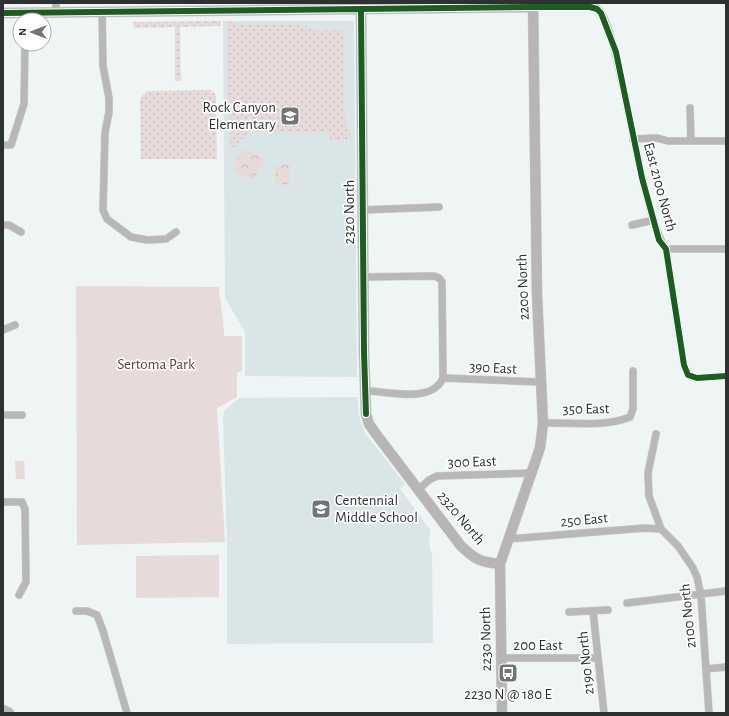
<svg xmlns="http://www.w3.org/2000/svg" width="729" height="716" font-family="'Alegreya Sans',sans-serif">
<defs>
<pattern id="grass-dots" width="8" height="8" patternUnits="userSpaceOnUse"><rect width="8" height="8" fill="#e6dadb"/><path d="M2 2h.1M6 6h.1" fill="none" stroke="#c6bcbc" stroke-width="1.8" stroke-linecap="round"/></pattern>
<pattern id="park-crowns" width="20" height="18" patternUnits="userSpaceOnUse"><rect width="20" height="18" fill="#e6dadb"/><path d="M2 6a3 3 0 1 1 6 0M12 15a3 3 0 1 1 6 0" fill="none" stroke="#c6bcbc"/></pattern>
</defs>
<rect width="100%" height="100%" fill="#eff4f5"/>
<path fill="#d9e5e7" d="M223 21H354L357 377 245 376V332L225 298Z
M357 397 359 416 365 433 405 484 400 489 430 530 429 545 432 554 433 643 227 644V545L223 420 224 411 239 398Z"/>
<path fill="url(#grass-dots)" d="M221 21V26L180 27 181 81H175V27L134 28 133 22Z
M227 21 240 25H302L317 30H342L344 32 345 118 351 139 330 140 329 132H249L232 149H230V102L227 98Z
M210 90 214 92 216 97 217 159H141L140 98 147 91Z"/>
<path fill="url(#park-crowns)" d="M245 149 263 158 264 162 254 179 251 180 234 170 233 166 242 150Z
M275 165H290V184L275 185Z"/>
<path fill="#e6dadb" d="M76 286 219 287C220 304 224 319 224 336H242V371L237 372V397L217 408 225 542 77 545Z
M15 461H24L25 479H16Z
M219 555V597L136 598V556Z"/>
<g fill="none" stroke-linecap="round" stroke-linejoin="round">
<defs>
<path id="street" d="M533 7C543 7 592 6 597 8 619 20 639 211 666 249L684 365 688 375 697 378 726 376
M102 11 103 66 109 98V112L105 133 103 210 107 219 131 237 147 240 166 239 176 232
M56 12V3
M690 108 691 141
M633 139 657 138 668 141H726
M3 145H11L24 104 25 44
M362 210 439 207
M3 225H9L21 232
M632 225 654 220
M666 249H726
M363 277 434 276 439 278 442 282 443 378C432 404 388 391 366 391
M3 330 15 325
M443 378 541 382
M3 415H22
M543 423C571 422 603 428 630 417L633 409V371
M656 434 648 473 649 496 661 529 678 546 693 568 697 577 701 596 709 713
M418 490 429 480 437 476 532 473
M3 502H22L25 509 26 582 19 595
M508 539 645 528 661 529
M627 603 726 591
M76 611H87L97 615 103 631 127 713
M593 611 604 713
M569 612 608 610
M502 658H598
M706 669 726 667"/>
<path id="secondary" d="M361 9 364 352 366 414 369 424 376 434 461 546C476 560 480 562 500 564
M3 13 533 7
M3 710 9 713
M502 713 500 564 540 448 543 423 537 295 533 3"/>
</defs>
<use href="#street" stroke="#cdd0d1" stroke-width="8"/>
<use href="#secondary" stroke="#cdd0d1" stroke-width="11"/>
<use href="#street" stroke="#b9b7b7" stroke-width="7"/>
<use href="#secondary" stroke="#b8b5b6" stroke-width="10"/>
<defs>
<path id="cycleway" d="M361 9 364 352 366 414
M3 13 533 7H590L597 9 601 13 616 52 642 178 659 240 666 249 684 365 688 375 697 378 726 376"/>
</defs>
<use href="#cycleway" stroke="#fff" stroke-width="8"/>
<use href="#cycleway" stroke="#1b5e20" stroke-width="6"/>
</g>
<defs>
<symbol id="school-square" viewBox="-11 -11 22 22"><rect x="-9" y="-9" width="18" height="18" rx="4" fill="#717576" stroke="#fff"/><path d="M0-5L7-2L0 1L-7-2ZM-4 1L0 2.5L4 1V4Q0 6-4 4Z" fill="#fff"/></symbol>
<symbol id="bus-square" viewBox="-11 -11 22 22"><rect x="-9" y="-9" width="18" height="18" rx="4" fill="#717576" stroke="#fff"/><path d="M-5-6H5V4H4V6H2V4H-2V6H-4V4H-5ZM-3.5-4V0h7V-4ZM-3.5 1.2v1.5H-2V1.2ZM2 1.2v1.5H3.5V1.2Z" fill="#fff"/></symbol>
</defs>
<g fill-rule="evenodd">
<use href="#school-square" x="279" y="105" width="22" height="22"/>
<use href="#school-square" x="310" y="498" width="22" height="22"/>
<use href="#bus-square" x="497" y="662" width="22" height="22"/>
</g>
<g text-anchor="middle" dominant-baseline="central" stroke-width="3.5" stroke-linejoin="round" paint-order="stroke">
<g font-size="15" fill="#2d3132" stroke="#fff" text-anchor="end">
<text x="276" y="107">Rock Canyon<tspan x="276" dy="17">Elementary</tspan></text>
<text x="335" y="500" text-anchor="start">Centennial<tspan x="335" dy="17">Middle School</tspan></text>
<text x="508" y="694" text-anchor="middle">2230 N @ 180 E</text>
</g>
<g font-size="15" fill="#2d3132" stroke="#fff">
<text transform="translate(660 187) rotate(75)">East 2100 North</text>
<text transform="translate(349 212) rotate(-90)">2320 North</text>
<text transform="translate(523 287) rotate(-92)">2200 North</text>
<text transform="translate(493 368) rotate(3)">390 East</text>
<text transform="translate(586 409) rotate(-1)">350 East</text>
<text transform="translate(472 462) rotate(-2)">300 East</text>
<text transform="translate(461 518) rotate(50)">2320 North</text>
<text transform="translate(584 520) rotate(-5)">250 East</text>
<text transform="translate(688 616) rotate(-96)">2100 North</text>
<text transform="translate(486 639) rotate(-91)">2230 North</text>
<text x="538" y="645">200 East</text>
<text transform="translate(586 663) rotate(-96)">2190 North</text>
</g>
<g font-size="15" fill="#6c383e" stroke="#fff">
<text x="156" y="364">Sertoma Park</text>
</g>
</g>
<rect width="729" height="716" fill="none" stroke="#2d3132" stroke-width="8"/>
<g transform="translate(32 32) rotate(270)"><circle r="19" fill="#ffffff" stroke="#abadad"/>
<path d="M0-3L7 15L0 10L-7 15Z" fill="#717576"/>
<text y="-6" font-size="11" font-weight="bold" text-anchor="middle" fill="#2d3132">N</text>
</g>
</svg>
